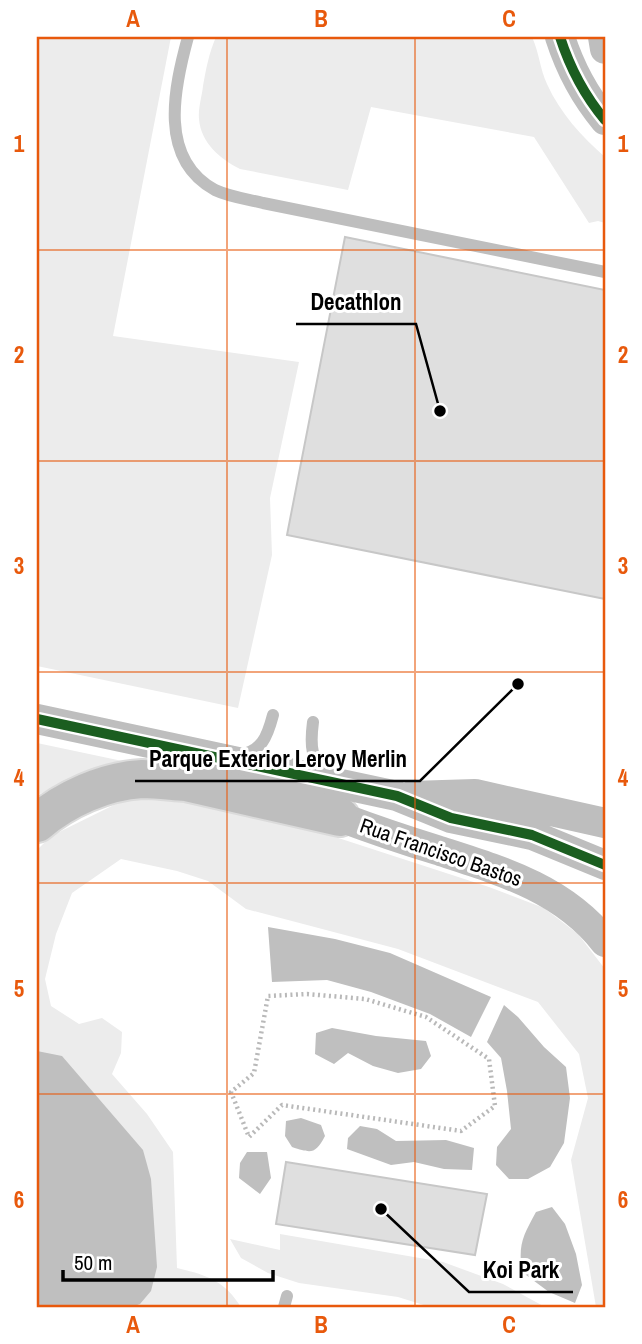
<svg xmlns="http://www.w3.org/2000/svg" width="642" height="1344" font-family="'Archivo Narrow',sans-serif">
<rect width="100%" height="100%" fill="#fff"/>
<path fill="#ececec" d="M38 37H171L113 336 299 362 270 498 272 555 238 708 37 666V44Z
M216 37H532C539 52 540 69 547 84 560 113 582 137 605 157V223L598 221 589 223 534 137 371 107 348 190 240 169C220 159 201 143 199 119 198 108 202 96 203 86 206 69 209 53 216 37Z
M37 743 127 762 84 773 40 794 37 797Z
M126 799 207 803 323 833 489 887 544 908 578 934 605 969V1307H596L571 1160 588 1098 579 1054 538 1002 398 949 246 909 208 881 177 871 121 859 72 893 56 934 45 979 51 1006 79 1024 102 1018 122 1032 121 1053 112 1074 147 1114 173 1152 177 1268C206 1275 224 1280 241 1307H37V850L51 836Z
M280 1234 443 1262 503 1284 545 1307H430L398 1297 299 1283 268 1273 241 1258 230 1239 280 1250Z"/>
<path fill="#bfbfbf" d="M268 927 335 939 390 953 491 997 471 1037 430 1014 371 992 327 980 272 982Z
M504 1005 518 1017 544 1047 566 1067 570 1098 564 1143 550 1167 528 1179H509L496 1165 497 1147 511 1129 507 1091 501 1058 487 1042Z
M332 1028 376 1036 426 1041 431 1056 421 1069 398 1073 373 1066 348 1053 334 1064 315 1054 316 1033Z
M37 1051 62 1056 143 1150 151 1179 157 1267 151 1291 140 1304 132 1307H37Z
M301 1118 321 1125 325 1136C315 1155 311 1153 292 1147L285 1136 286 1121Z
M360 1126 377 1129 396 1141 446 1140 474 1148 472 1170 444 1169 414 1162 391 1165 347 1149 348 1138Z
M247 1152H267L271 1178 260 1194 239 1178 240 1163Z
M552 1207 565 1224 576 1254 582 1285 575 1303 549 1292 522 1272C518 1244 523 1236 536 1212Z"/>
<path fill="#dfdfdf" stroke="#c7c7c7" stroke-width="2" d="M345 237 605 290V599L287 535Z
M286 1162 487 1194 475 1255 276 1224Z"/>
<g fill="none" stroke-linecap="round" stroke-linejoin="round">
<defs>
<path id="motorway" d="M37 823C65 799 105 781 142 779 157 779 171 781 186 782L340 817"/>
</defs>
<use href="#motorway" stroke="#dbdbdb" stroke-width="42"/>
<path stroke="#b9b9b9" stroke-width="4.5" stroke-dasharray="2 3.5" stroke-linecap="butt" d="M307 994 365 999 426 1017 489 1059 495 1106 461 1131 282 1105 249 1137 231 1092 254 1073 268 996Z"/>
<path stroke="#bebebe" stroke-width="12" d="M188 37C174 88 158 159 215 190 230 197 247 199 263 203L605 272
M313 722C310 745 310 761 330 775
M237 756C262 751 267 738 273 715
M284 1307 287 1296"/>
<path stroke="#bebebe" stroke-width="30" d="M560 37C570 68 584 95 605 120
M603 37 605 49
M37 719 397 796 451 818 532 835 605 865
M411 796 475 794 605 823
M340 817C372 829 404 840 437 850 499 870 563 888 605 942"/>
<use href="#motorway" stroke="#bebebe" stroke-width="38"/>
<defs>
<path id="cycleway" d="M560 37C570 68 584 95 605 120
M37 719 397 796 451 818 532 835 605 865"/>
</defs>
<use href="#cycleway" stroke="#fff" stroke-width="15"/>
<use href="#cycleway" stroke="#1b5e20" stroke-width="10"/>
</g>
<path fill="none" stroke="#e8590c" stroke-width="2" stroke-opacity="0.55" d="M227 37V1307M415 37V1307M37 250H605M37 461H605M37 672H605M37 883H605M37 1094H605"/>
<g text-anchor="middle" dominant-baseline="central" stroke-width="6" stroke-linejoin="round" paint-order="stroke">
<g font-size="21" fill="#000" stroke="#fff">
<text transform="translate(441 852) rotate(19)">Rua Francisco Bastos</text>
</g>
</g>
<path fill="none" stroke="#000" stroke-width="2.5" d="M440 411L416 324H296M518 684L420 781H135M381 1209L469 1292H573"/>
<g fill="#000" stroke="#fff" stroke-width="2.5">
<circle cx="440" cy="411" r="7"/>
<circle cx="518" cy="684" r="7"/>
<circle cx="381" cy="1209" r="7"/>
</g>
<g font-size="23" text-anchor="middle" font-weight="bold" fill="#000" stroke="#fff" stroke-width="6" stroke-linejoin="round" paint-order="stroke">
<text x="356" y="310">Decathlon</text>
<text x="278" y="767">Parque Exterior Leroy Merlin</text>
<text x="521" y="1278">Koi Park</text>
</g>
<rect width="642" height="1344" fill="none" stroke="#ffffff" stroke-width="77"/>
<path d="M63 1270v10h210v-10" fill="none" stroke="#000000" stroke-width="3.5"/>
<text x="74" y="1270" font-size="21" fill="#000000" stroke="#ffffff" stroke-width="5" paint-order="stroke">50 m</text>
<rect x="38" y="38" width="566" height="1268" fill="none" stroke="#e8590c" stroke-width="2.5"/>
<g font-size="23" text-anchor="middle" font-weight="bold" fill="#e8590c">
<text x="133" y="27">A</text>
<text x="321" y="27">B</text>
<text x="509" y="27">C</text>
<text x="19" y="152">1</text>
<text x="623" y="152">1</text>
<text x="19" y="363">2</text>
<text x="623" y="363">2</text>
<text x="19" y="574">3</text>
<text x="623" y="574">3</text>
<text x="19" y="786">4</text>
<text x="623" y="786">4</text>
<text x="19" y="997">5</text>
<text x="623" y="997">5</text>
<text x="19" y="1208">6</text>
<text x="623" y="1208">6</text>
<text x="133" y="1333">A</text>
<text x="321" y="1333">B</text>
<text x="509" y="1333">C</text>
</g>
</svg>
